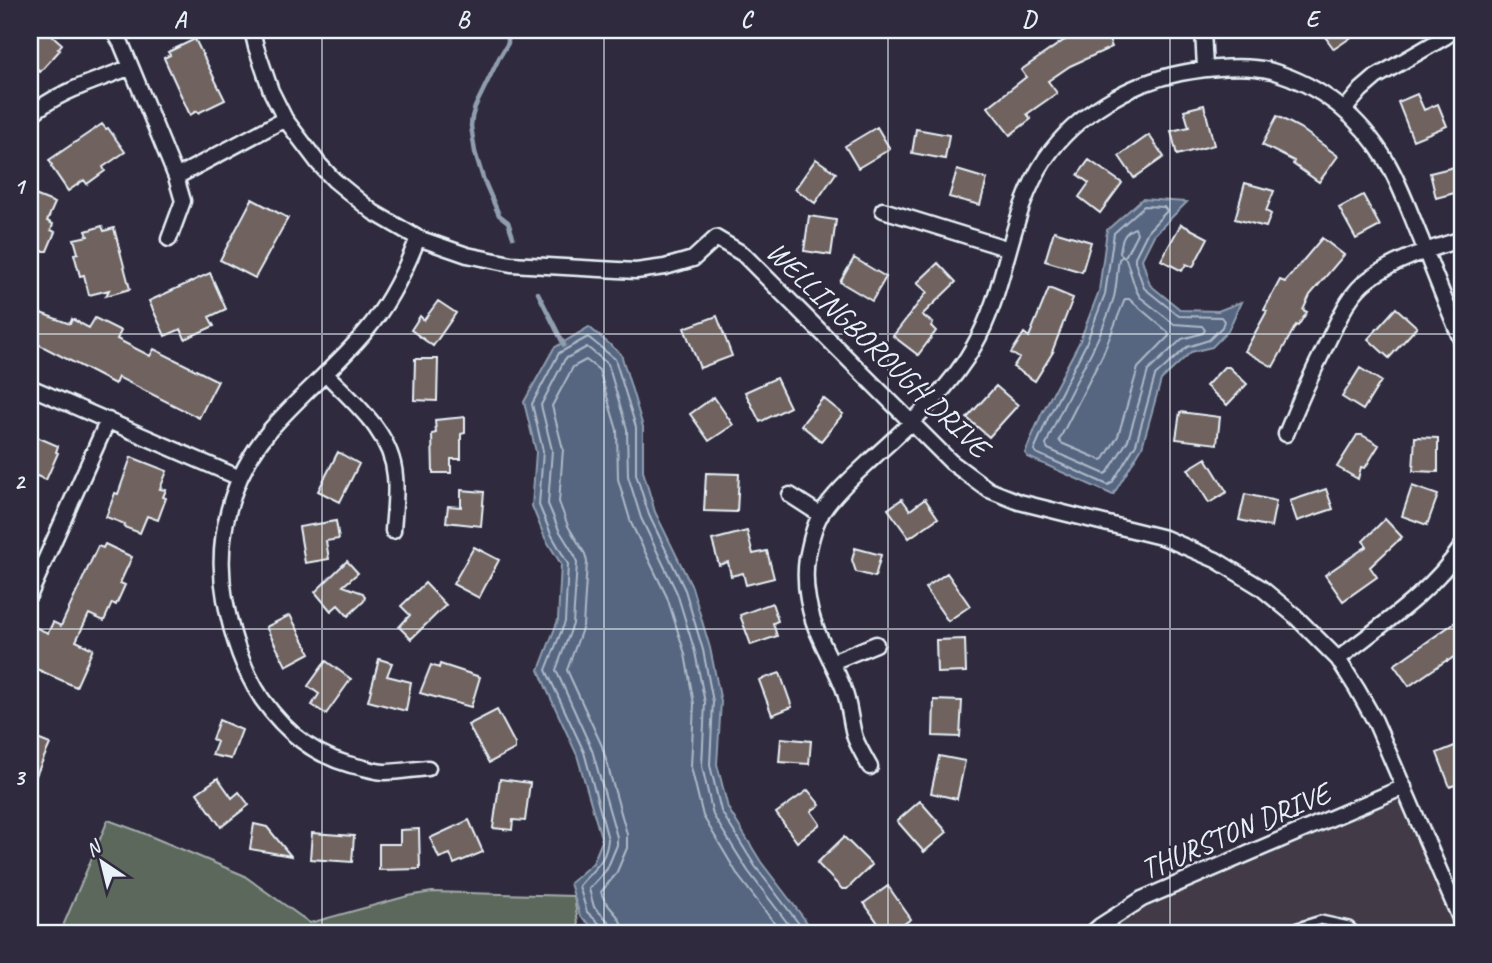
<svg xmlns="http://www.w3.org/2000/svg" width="1492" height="963" font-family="Caveat,sans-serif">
<rect width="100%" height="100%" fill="#2f2a3d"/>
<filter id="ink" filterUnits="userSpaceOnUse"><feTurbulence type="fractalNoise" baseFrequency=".0143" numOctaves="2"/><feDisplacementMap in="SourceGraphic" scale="14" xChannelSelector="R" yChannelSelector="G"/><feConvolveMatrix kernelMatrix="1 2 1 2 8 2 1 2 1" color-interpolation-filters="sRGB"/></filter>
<g filter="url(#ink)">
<path fill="#423b47" d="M1404 787 1462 923V933H1092L1142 899Z"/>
<path fill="#5b675c" stroke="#a2acaa" stroke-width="2" d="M108 820 138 831 243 875 310 923 408 896 432 892 574 896 579 930H587L586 933H60Z"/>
<path fill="#566680" stroke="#909eb0" stroke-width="2" d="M1142 199 1187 202 1154 235 1142 259 1150 285 1181 310 1218 311 1241 302 1228 331 1212 347 1191 352 1161 380 1142 447 1113 495 1028 457 1025 453 1041 415 1079 343 1099 291 1107 230Z
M589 327 621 354 643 427V471L655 512 692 587 710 648 721 702 717 764 728 808 761 862 815 933H600L580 916 570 883 593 863 602 841 577 755 548 692 539 670 558 620 561 564 545 538 532 506 536 452 524 402 554 348Z"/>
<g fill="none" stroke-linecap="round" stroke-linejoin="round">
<path stroke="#aeb9c8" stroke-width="2" d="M1144 206 1164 207 1167 211 1148 231 1135 257V262L1144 288 1179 316 1221 317 1224 321 1222 327 1209 340 1187 347 1155 376 1136 444 1112 483 1108 485 1036 453 1034 450 1048 418 1085 346 1105 294 1114 233Z
M1135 228 1137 233 1126 255 1123 257 1126 259 1136 290 1140 297 1174 324 1202 326 1205 330 1203 333 1182 339 1148 371 1128 440 1108 472 1105 474 1048 449 1046 445C1065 394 1098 350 1114 297 1117 285 1117 271 1119 259L1123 256 1120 253C1121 242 1123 232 1135 228Z
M1125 299H1129L1168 332 1169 336 1138 368 1118 436 1104 459 1101 460 1061 443 1059 440 1103 354Z
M604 933 602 926 587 912 579 886C592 869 606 864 608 839L584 752 546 670 565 622 568 564 551 534 539 505 543 451 532 404 559 353 588 337 615 359 636 427V474L649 515 685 590 703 650 713 702 710 765 721 811 755 866 806 933
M612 933 609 922 594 907 589 889 607 869 617 845V837L592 750 556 670 573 624 577 563 575 556 559 530 548 504 552 450 541 405 565 359 587 347 608 364 627 429 628 476 641 518 677 593 695 652 705 703 702 766 713 815 748 871 795 933
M623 933C622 912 606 910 601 892L616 874 627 848V834L602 746 567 670 583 626 587 562 585 554 568 526 559 502 563 449 552 406 573 367 586 360 599 370 617 430 618 479 631 523 667 597 685 654 694 704 691 767 703 816 739 877 782 933"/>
<path stroke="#909eb0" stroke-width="4.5" d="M508 30V43L499 58 475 107 472 117 471 126 475 152 483 178 499 215 508 222 513 237
M538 293 564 345"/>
</g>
<path fill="#70635f" stroke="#e8f1f8" stroke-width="2" d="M30 30H46L62 44 58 49 60 50 40 72 30 63Z
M1088 30H1105L1112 47 1070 66 1048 81 1057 93 1027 114 1031 119 1010 135 988 107 1026 77 1021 70 1063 41Z
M1320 30H1362L1334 49Z
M195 39 225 100 198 113 197 111 190 115 164 58 170 55 168 52Z
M1417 94 1424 110 1438 104 1447 126 1413 140 1398 102Z
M1204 105 1214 145 1177 155 1171 131 1189 127 1184 110Z
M1277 116 1300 128 1338 156 1319 182 1293 164 1294 161 1262 145Z
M102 124 106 129 108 128 125 152 103 167 105 171 87 184 84 180 68 191 51 166 52 165 49 160Z
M877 127 890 149 858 168 845 146Z
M916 129 949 135 945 159 912 153Z
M1149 135 1164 157 1134 178 1119 156Z
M816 159 836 173 815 203 795 189Z
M1089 160 1122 183 1100 213 1079 197 1089 183 1078 175Z
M1462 165V191L1436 198 1430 173Z
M957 170 987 179 980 205 949 197Z
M1245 183 1274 191 1266 211 1271 214 1266 227 1235 219Z
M30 193 55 203 47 221 53 224 51 230 55 232 47 251H42L30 246Z
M1363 195 1380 226 1356 239 1339 208Z
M252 199 288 218 255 278 220 260Z
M809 216 836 220 831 255 804 251Z
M1181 224 1208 238 1193 267 1186 264 1182 271 1161 260Z
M102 226 104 231 114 228 130 289 106 296 109 290 89 295 84 275 80 276 74 254 78 253 74 239 88 236 86 231Z
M1054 231 1091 242 1082 272 1045 261Z
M1322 238 1344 255 1310 295 1303 310 1307 312 1298 326 1296 325 1273 367 1245 351 1267 311 1264 310 1280 280 1285 282Z
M854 258 886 277 872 301 840 282Z
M938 263 956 282 922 315 933 323 931 326 936 331 918 355 893 336 927 292 917 283Z
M210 273 226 309 209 317 214 326 185 339 181 329 165 336 149 301Z
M1049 288 1073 298 1052 352H1053L1035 381 1013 367 1019 358 1011 353 1024 333 1029 337Z
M438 301 456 313 433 346 411 330 420 316 424 320Z
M1396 308 1417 327 1389 358 1368 339Z
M30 309 70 324 72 319 89 328 95 318 121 331 117 339 150 356 154 349 218 381 199 418 118 377 115 384 30 340Z
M717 316 732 356 700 368 684 328Z
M415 359H438L437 401 414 400Z
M1224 367H1229L1247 384 1227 405 1206 386Z
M1360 368 1381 381 1363 410 1342 397Z
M776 378 790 407 760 422 745 392Z
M996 386 1018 405 989 437 967 418Z
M714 397 733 425 709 441 690 414Z
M823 398 843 414 821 441 801 425Z
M1180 412 1220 417 1217 444 1176 439Z
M465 417V433L461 434V459H451V473H433L432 434 436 433 435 420Z
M30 434 58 446 56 452 58 453 46 480 30 473Z
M1357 435H1362L1379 445 1365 468 1361 467 1358 479 1337 467Z
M1415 437 1438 438V472L1413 471Z
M338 452 359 464 340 502 318 491Z
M131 457 167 471 160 489 166 490 163 497 166 498 158 520 147 516 140 533 124 527 125 524 106 517 115 493 118 494Z
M1206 458 1227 492 1209 503 1188 469Z
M706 473 739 474 737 512 704 511Z
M1412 486 1438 495 1427 525 1402 516Z
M1326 489 1333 509 1297 521 1290 501Z
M461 490 484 492 481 526 446 522 448 506 461 507Z
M1245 494 1276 501 1271 527 1239 520Z
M902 499 910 510 925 499 938 518 909 538 888 509Z
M1385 519 1402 537 1370 567 1377 577 1343 601 1325 575 1367 546 1363 541Z
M336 521 339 539 326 541 329 559 305 563 299 527Z
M747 531 753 554 767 551 774 578 746 585 743 573 731 576 728 562 719 565 712 540Z
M105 544 132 557 120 583 125 585 116 605 112 603 104 621 89 614 76 641 93 649 76 687 30 666V625L48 633 53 622 61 626 98 546 103 548Z
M474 547 499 560 479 598 453 584Z
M855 548 881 555 875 577 856 572 852 560Z
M347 561 358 573 343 586 363 593 365 597 364 601 348 616 338 605 331 611 315 592Z
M947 573 970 606 948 621 925 588Z
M425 583 446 605 411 639 399 627 410 615 401 606Z
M772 603 778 621 773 623 777 636 751 645 740 615Z
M290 615 310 653 286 666 266 627Z
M1457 621 1462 628V651L1448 661 1447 660 1409 686 1394 665Z
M965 639 966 672 937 673 936 640Z
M379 659 392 663 387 676 411 682 406 711 368 701Z
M326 661 351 679 326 714 312 705 319 694 308 686Z
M440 664 480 677 471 707 420 693 431 665 439 668Z
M780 673 792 707 772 715 759 680Z
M934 700 962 701 960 737 933 736Z
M497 710 515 744V749L489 763 468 725Z
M219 720 242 730 231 759 212 755 217 742 212 739Z
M30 736 50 744 30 789Z
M781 738 811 741 809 764 779 762Z
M1462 743V782L1450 787 1437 753Z
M939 756 965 761 957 799 931 793Z
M218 778 232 798 239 792 249 805 221 827 197 793Z
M500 779 530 783 525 821 513 820 512 830 493 828Z
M808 790 820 805 811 811 820 824 797 842 776 813Z
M920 801 947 832 924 852 897 821Z
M469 820 483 852 454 864 450 854 439 858 430 838Z
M254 824 267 827 291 856 250 849Z
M419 829 420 869 379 870V844H400V830Z
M312 833 354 836 352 862 310 859Z
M844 837 872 865 847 889H842L817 863Z
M888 886 911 919 891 933H885L864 903Z"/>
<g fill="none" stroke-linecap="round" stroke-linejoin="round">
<defs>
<path id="lane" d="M1278 933 1321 920 1349 926 1357 933"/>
<path id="street" d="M113 30 121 43 131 67 176 177 285 119
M252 30 256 47 271 91 285 119 319 164 334 180 373 212 418 238 467 255 511 264 636 271 665 267 693 259 716 238 743 254 951 462 989 490 1019 502 1165 538 1216 560 1260 587 1294 615 1338 659 1357 689 1375 721 1462 923
M1203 30 1205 68
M1345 109 1361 90 1376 77 1445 37 1455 30
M30 116C57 91 97 81 131 67
M883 210 1009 249
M418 238C405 271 389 304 366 331 337 366 300 395 270 430 231 476 214 540 225 599 231 633 243 670 262 699 288 736 320 760 364 768 371 770 379 772 385 772 399 772 414 769 428 768
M169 239 183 201 176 177
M326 374C354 403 392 433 395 476 397 494 394 513 393 531
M30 387 240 478
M1286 434C1299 402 1313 371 1328 341 1339 319 1349 293 1369 279 1396 259 1431 249 1462 239
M790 495 821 515
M30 594 108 420
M1338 659C1381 625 1431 593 1462 546
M832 662 876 644
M870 767C865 758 859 748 855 738 850 722 850 704 843 687 837 671 828 656 821 640 809 615 803 585 807 558 810 544 813 527 821 514 834 493 856 474 874 457 909 425 951 388 974 346 1008 287 1008 214 1046 158 1076 114 1130 83 1181 73 1207 68 1246 64 1272 71 1322 86 1360 117 1387 162 1401 186 1410 213 1421 239 1434 274 1448 308 1462 342
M1092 933 1100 926 1142 899 1404 787"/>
</defs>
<use href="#lane" stroke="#e8f1f8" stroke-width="12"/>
<use href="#street" stroke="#e8f1f8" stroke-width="19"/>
<use href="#lane" stroke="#2f2a3d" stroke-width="7"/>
<use href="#street" stroke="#2f2a3d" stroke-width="14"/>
</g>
</g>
<path fill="none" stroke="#e8f1f8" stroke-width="2" stroke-opacity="0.55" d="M322 30V933M604 30V933M888 30V933M1170 30V933M30 334H1462M30 629H1462"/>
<g text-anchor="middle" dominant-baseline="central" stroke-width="5" stroke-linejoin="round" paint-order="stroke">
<g font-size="30" fill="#e8f1f8" stroke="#2f2a3d">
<text transform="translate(878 349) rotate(44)">WELLINGBOROUGH DRIVE</text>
<text transform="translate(1235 831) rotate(-23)">THURSTON DRIVE</text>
</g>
</g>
<rect width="1492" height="963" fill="none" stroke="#2f2a3d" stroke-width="77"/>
<g transform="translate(102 862) rotate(325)" stroke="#2f2a3d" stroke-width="5" paint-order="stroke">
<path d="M0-5L12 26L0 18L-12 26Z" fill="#e8f1f8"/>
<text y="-10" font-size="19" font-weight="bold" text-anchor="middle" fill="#e8f1f8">N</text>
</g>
<rect x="38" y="38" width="1416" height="887" fill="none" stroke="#e8f1f8" stroke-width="2.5"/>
<g font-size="23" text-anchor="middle" font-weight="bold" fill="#e8f1f8">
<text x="180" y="27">A</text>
<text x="463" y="27">B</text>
<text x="746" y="27">C</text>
<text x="1029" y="27">D</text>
<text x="1312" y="27">E</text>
<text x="19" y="194">1</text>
<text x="19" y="489">2</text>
<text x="19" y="785">3</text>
</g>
</svg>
